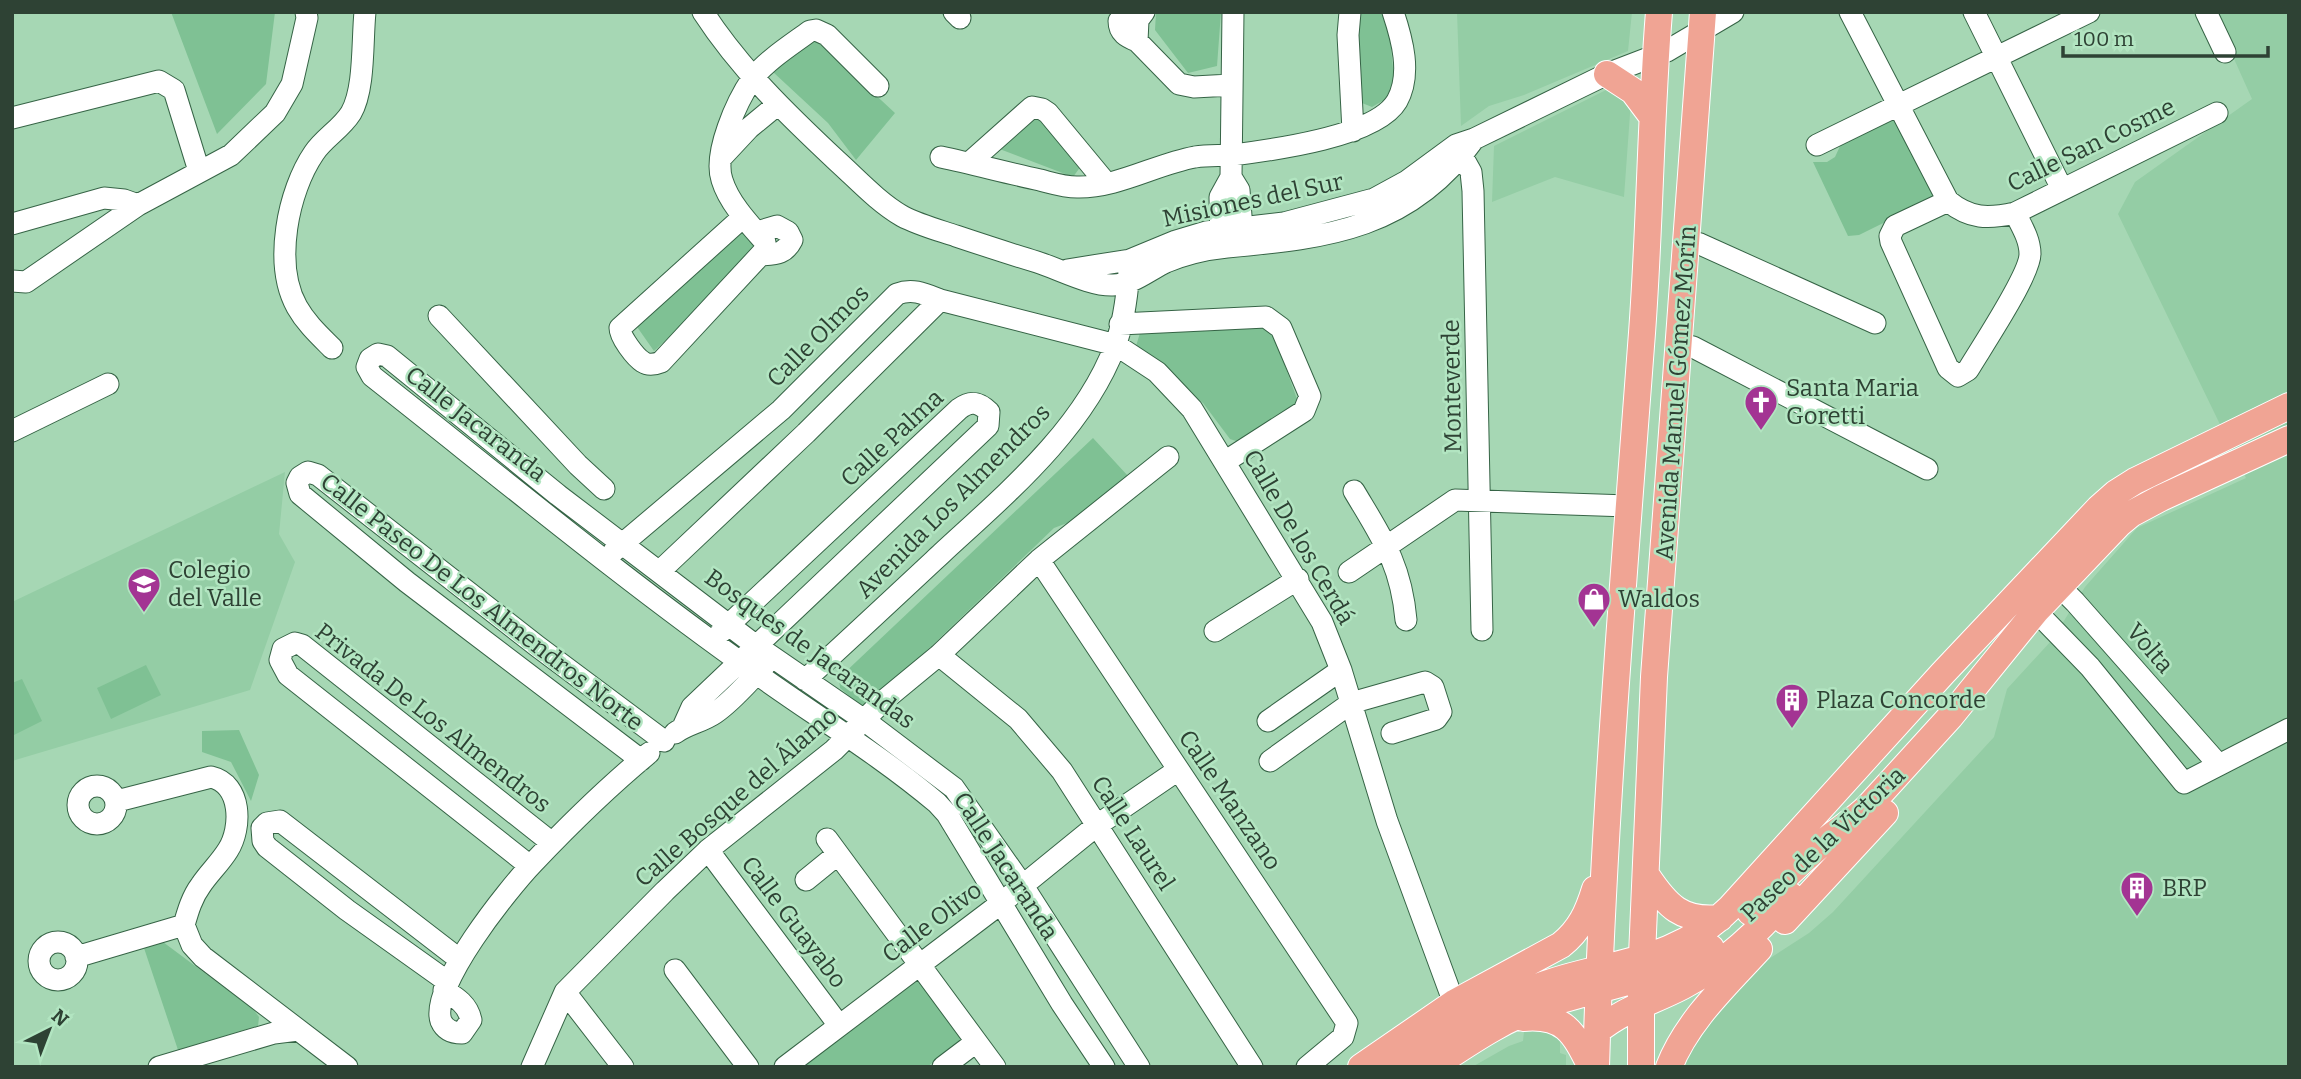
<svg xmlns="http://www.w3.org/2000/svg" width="2301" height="1079" font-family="Bitter,serif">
<rect width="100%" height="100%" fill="#a6d7b4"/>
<path fill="#94cda5" d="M1457 12H1632L1628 51 1524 95 1489 106 1461 126Z
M2213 12H2289V1067H1681L1687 1046 1738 979 1809 933 1833 912 1994 737 2007 689 2052 640 2085 587 2137 528 2246 478 2118 214 2135 182 2252 99Z
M1610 88 1631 100 1624 197 1555 177 1492 202 1494 146Z
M285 472 279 534 295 562 250 690 12 761V602Z
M1547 1030 1560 1039V1053L1566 1055V1067H1472L1509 1046 1523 1041 1524 1031Z"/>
<path fill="#7fc194" d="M171 12H275L266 84 217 134Z
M1156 12H1221L1217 66 1188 73 1155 30Z
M1356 12H1385L1388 18 1394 78 1386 99 1372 107 1362 103Z
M813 37 895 113 856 160 828 123 773 72Z
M1039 113 1081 166 1073 177 997 148Z
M1894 116 1936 197 1859 235 1848 236 1813 162H1827L1835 157 1841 144Z
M743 225 765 246 654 351 635 324Z
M1270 324 1297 399 1293 409 1239 442 1230 439 1203 403 1136 346 1140 333Z
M1093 438 1128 476 1088 515 1054 528 868 707 861 706 840 688 839 678Z
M146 665 161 695 111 719 97 688Z
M22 679 42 721 12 736V683Z
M239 730 259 775 251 801 231 762 202 752V731Z
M163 942 253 1009 259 1017 258 1026 178 1050 143 945Z
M920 979 965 1037 927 1067H803Z"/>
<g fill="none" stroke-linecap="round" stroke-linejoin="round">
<defs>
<path id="minor" d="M703 12C740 69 788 115 837 161 858 180 878 202 902 216 919 225 938 230 956 236 983 245 1010 254 1037 262 1059 269 1091 286 1113 285 1132 285 1149 270 1166 262 1185 254 1207 249 1227 247 1329 238 1411 228 1474 139
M954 12 960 18
M1144 12 1138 20 1137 41 1179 84 1194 87 1231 85
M1350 12 1348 35 1353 131
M1850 12 1948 201C1970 219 1988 219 2015 213L2217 113
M1974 12 2062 189
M2206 12 2225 52
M1137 41C1127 37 1119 33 1119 21L1130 14H1141
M12 118 159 81 174 90 199 171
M1456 145 1471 172 1473 191 1482 630
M1817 145 2089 12
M941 157C974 164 1007 173 1040 180 1052 183 1064 187 1077 187 1117 188 1156 164 1195 157 1208 155 1220 156 1233 155 1272 150 1376 137 1397 101 1412 74 1402 39 1393 12
M721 158 749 128 777 105
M969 163 1032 107 1042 109 1048 113 1106 183
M1231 177 1233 12
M1231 177 1239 190 1243 242
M1948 201 1895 226 1890 236 1891 242 1948 368 1958 376 1968 370C1981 348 2030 275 2030 254 2030 239 2021 225 2015 213
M743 217 620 328C620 337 635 357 643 362 649 366 656 364 661 362L765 250V242C749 224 729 203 722 180 713 153 737 101 752 79 767 60 791 45 810 31L816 30 827 35 878 86
M12 224 104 198 124 200 138 205
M757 232 777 226 788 232 792 240C785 254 776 254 762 255
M1688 241 1700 244 1875 323
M1221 242 1220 197 1231 177
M1067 270 1130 260 1176 241 1206 232 1284 223 1374 199 1407 181 1456 145 1474 139 1607 74 1667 51 1733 12
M12 281 26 282 138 205 231 155 275 113 292 84 307 18 306 12
M439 316 578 465 604 489
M1120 324 1266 317 1281 328 1310 396 1304 411 1226 461
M1679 344 1693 347 1927 469
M332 348C319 335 306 323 297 307 273 264 288 191 314 153 324 138 341 129 351 113 365 89 362 41 365 12
M12 431 108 384
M1354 491C1382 538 1401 564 1406 620
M614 551 781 410 897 294C913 288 925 294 940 300L1116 345 1157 372 1192 409 1322 622 1341 670 1387 821 1454 1003
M1039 560 1347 1023 1343 1037 1307 1067
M660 571 806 433 940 300
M1349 572 1455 500 1628 506
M2049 576 2075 602 2218 764
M2026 601 2090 667 2184 783 2289 729
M1215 631 1298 579
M939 655 1018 719 1062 771 1252 1067
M805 680C851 638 897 595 942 553 1007 493 1083 430 1115 346 1124 323 1127 296 1129 272
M1268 721 1341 670
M683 727 692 707 988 426 989 412C979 402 971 400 959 409L721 632
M675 733C687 724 702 722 715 713 733 701 749 681 765 665
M641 760 407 582 300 494 297 483 300 477 308 472 318 475 537 646 664 741
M1270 761 1351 703 1425 682 1433 687 1441 712 1436 719 1392 733
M78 805a19 19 0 1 1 38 0a19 19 0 1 1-38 0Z
M117 801 211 777C242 784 242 828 228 850 220 863 209 873 201 885 192 897 188 911 184 925
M827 839 995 1067
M708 850 838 1024
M530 866 288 675 280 660 283 649 295 643 302 645 552 843
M806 880 838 854
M184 925 192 945 203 957 347 1067
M39 961a19 19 0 1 1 38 0a19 19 0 1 1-38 0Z
M76 957 184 925
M675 970 748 1067
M448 982 347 910 267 847 263 841 262 828 267 823 280 821 459 959
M444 990C457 998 468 1005 471 1020L462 1033C453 1033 445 1030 441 1021 429 987 509 888 533 863 569 825 609 786 649 753
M565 992 623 1067
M159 1067 274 1033 298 1030
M532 1067 565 992 665 891 708 850 834 750 882 702 939 655 1039 560 1168 457
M785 1067 1000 904 1096 826 1178 770
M943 1067 976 1042
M1104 1067 1062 1004 947 814 937 803C880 755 817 717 757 674 624 580 499 476 372 376L367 367 370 359 378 354 387 356 558 495 755 645 864 720 954 788 1023 886 1139 1067"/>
<path id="major" d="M1607 74 1633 91 1651 115
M1647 876C1667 906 1682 922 1720 918
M1750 912C1774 887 1799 863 1825 841 1839 829 1855 820 1868 807L1950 717 2036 611 2119 524 2131 514 2161 498 2289 439
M1785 921 1885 813
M1523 1018C1565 1014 1574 1033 1591 1067
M1597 1031C1625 1008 1653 1002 1683 986 1726 963 1759 931 1790 895
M1361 1067 1454 1003 1561 945C1580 930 1588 912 1595 889
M1388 1067C1435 1044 1477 1013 1525 992 1598 960 1669 969 1730 908L1943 673 2099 508 2116 493 2135 481 2289 406
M1432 1067C1466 1045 1501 1020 1539 1007 1598 987 1658 980 1711 948
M1596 1067C1603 826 1623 586 1641 346 1650 235 1650 123 1659 12
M1641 1067V979L1654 677 1703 12
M1669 1067C1687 1021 1726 985 1759 949"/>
</defs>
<use href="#minor" stroke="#366446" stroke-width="23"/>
<use href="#major" stroke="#fff" stroke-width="28"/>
<use href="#minor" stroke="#fff" stroke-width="21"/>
<use href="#major" stroke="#f0a494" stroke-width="26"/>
</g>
<defs>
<symbol id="church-pin" viewBox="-11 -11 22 30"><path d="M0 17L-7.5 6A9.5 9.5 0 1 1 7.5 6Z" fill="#a33493" stroke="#b2e5c1"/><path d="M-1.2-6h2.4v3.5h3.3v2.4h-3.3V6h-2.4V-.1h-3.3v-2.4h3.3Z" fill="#fff"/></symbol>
<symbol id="school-pin" viewBox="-11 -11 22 30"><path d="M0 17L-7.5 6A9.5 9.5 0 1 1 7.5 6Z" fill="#a33493" stroke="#b2e5c1"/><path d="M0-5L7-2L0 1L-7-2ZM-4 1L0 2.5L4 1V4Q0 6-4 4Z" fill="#fff"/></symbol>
<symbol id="shop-pin" viewBox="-11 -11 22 30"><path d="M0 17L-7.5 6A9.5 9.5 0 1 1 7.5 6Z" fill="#a33493" stroke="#b2e5c1"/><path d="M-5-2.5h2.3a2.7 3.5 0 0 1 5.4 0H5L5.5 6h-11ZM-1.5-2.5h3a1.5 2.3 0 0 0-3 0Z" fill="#fff"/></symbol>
<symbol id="building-pin" viewBox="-11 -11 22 30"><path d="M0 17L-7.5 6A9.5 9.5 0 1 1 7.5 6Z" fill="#a33493" stroke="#b2e5c1"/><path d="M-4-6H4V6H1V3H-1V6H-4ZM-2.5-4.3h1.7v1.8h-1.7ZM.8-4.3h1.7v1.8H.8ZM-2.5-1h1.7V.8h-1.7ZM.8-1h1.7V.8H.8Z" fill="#fff"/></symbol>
</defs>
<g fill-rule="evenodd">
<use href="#church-pin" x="1742" y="383" width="38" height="52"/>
<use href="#school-pin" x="125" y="565" width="38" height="52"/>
<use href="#shop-pin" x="1575" y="580" width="38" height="52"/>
<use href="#building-pin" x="1773" y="681" width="38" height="52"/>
<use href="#building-pin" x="2118" y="869" width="38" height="52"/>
</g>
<g text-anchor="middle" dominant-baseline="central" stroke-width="5" stroke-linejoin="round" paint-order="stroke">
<g font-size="24" fill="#2e4234" stroke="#b2e5c1">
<text transform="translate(2091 145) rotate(-26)">Calle San Cosme</text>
<text transform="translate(1253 200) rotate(-12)">Misiones del Sur</text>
<text transform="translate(818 336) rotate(-45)">Calle Olmos</text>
<text transform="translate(1452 386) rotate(-91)">Monteverde</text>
<text transform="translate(1676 393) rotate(-86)">Avenida Manuel Gómez Morín</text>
<text transform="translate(476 424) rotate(38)">Calle Jacaranda</text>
<text transform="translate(892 438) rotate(-43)">Calle Palma</text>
<text transform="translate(953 501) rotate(-45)">Avenida Los Almendros</text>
<text transform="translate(1299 537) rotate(60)">Calle De los Cerdá</text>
<text transform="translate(482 602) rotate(38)">Calle Paseo De Los Almendros Norte</text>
<text transform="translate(2150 648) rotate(49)">Volta</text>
<text transform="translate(810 649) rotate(36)">Bosques de Jacarandas</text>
<text transform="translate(433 718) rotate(38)">Privada De Los Almendros</text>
<text transform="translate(736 797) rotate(-41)">Calle Bosque del Álamo</text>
<text transform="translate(1230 800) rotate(56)">Calle Manzano</text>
<text transform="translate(1133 833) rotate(57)">Calle Laurel</text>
<text transform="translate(1823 844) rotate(-43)">Paseo de la Victoria</text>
<text transform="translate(1006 866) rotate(57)">Calle Jacaranda</text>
<text transform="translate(794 922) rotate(53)">Calle Guayabo</text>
<text transform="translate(932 922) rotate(-37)">Calle Olivo</text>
</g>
<g font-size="24" fill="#2e4234" stroke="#b2e5c1" text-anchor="start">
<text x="1786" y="388">Santa Maria<tspan x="1786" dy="28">Goretti</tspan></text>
<text x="168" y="570">Colegio<tspan x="168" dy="28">del Valle</tspan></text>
<text x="1618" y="599">Waldos</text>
<text x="1816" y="700">Plaza Concorde</text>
<text x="2162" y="888">BRP</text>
</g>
</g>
<rect width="2301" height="1079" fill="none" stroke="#2e4234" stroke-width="28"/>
<g transform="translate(49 1030) rotate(42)" stroke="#b2e5c1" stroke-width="5" paint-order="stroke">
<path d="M0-5L12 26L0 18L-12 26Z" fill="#2e4234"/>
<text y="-10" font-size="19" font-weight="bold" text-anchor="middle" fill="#2e4234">N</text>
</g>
<path d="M2063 46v10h205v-10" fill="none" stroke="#2e4234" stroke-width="3.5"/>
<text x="2074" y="46" font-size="21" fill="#2e4234" stroke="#b2e5c1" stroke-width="5" paint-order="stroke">100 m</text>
</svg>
